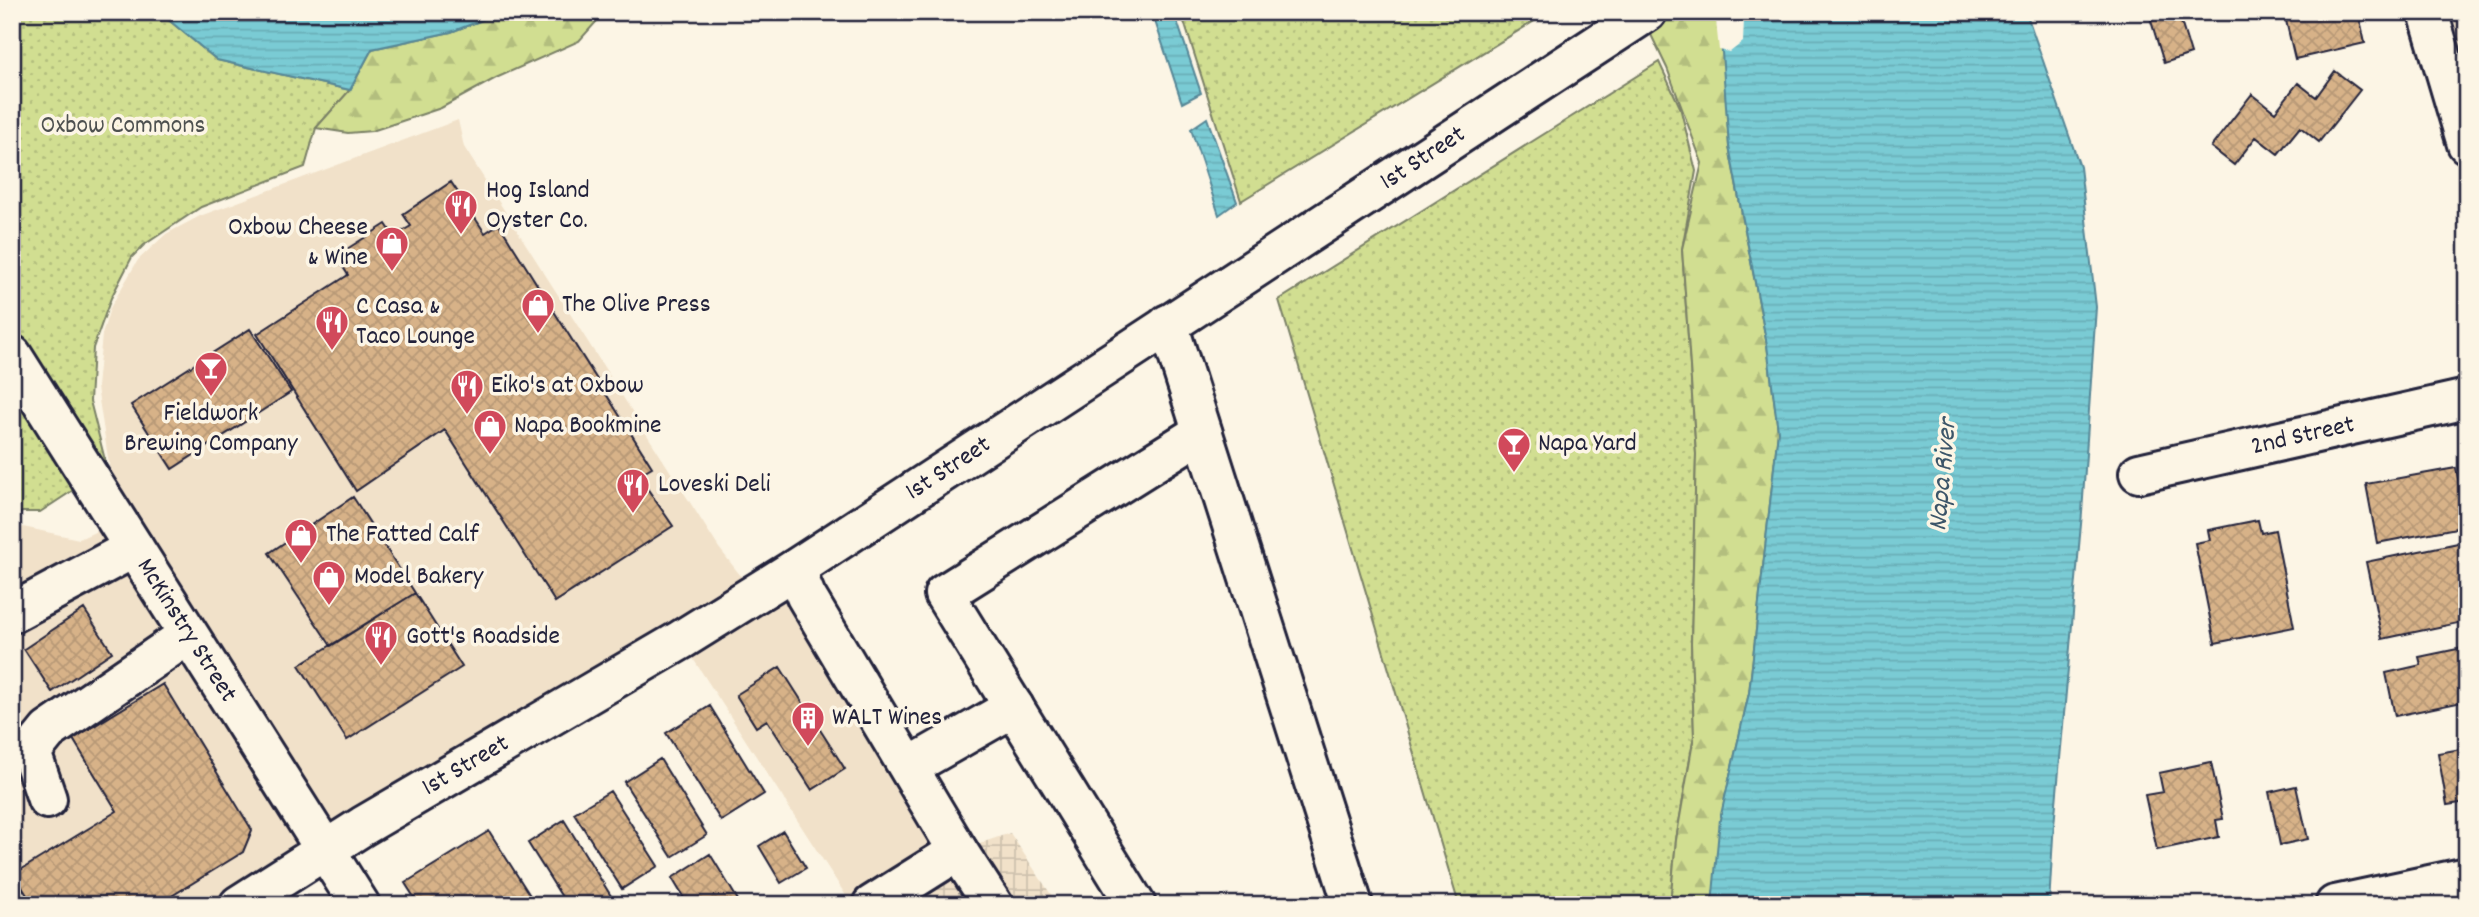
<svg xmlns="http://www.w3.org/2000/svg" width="2479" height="917" font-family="Dekko,sans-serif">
<defs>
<pattern id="industrial-grid" width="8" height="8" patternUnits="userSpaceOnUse" patternTransform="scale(1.75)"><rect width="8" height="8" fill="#f1e1c9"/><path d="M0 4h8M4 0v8" fill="none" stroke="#cec1ae"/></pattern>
<pattern id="green-dots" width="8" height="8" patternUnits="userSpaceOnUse" patternTransform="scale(1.75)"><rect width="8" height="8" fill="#d1de91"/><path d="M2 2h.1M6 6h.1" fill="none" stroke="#b3be7e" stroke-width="1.8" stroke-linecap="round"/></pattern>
<pattern id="forest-firs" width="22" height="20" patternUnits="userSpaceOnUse" patternTransform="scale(1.75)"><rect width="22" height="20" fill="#d1de91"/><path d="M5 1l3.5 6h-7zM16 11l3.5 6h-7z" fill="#b3be7e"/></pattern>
<pattern id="water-rules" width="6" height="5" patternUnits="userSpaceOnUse" patternTransform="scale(1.75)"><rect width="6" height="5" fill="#7acbd4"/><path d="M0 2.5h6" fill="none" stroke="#69aeb7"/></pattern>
<pattern id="building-cross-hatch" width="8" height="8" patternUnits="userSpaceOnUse" patternTransform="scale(1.75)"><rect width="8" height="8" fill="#d7b288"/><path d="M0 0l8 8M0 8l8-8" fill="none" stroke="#b89976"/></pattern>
</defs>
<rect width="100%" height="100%" fill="#fcf5e5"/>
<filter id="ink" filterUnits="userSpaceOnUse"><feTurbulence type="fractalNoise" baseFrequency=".0143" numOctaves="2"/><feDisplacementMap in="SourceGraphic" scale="14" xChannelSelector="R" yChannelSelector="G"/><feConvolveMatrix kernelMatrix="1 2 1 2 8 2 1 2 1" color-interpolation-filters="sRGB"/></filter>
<g filter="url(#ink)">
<path fill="#f1e1c9" d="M2428 12H2467V144Z
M458 120 464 147 719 548 755 594 795 569 958 851 872 905H852L681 640 240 905H12V538L23 527 79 539 118 522 97 387 102 335 110 308 138 260 166 234 200 216Z"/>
<path fill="url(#industrial-grid)" d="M1010 833 1058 905H872L958 851Z"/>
<path fill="url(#green-dots)" stroke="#7a8066" stroke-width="2" d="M12 12H159L217 60 350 90 316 128 305 167 201 207 144 245 132 257 111 298 93 348 90 401 107 468 40 512H22L12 521Z
M1181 12H1549L1241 201Z
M1659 62 1680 107 1696 171 1682 249 1696 454 1691 643 1694 736 1676 840 1670 905H1459L1279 300Z"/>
<path fill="url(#forest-firs)" stroke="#7a8066" stroke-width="2" d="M503 12H605L579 41 496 78 441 108 372 131 348 133 316 128 350 90 372 49 451 32Z
M1647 12H1715L1723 50 1729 147 1767 345 1778 431 1749 693 1725 798 1712 905H1670L1676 840 1694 736 1691 643 1696 454 1682 249 1702 163 1667 68 1642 16Z"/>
<path fill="url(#water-rules)" stroke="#578797" stroke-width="2" d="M159 12H503L451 32 372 49 350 90 217 60Z
M1152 12H1174L1201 93 1182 103Z
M1719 12H2026L2080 167 2096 307 2082 513 2053 837 2049 905H1712L1720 819 1749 693 1778 431 1767 345 1729 146Z
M1207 118 1237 202 1219 215 1191 129Z"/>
<path fill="#fcf5e5" d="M1715 12H1758L1744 20 1743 42 1730 52 1719 50Z"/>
<path fill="url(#building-cross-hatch)" stroke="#22223b" stroke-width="2" d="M2178 12 2191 54 2164 63 2151 21Z
M2284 12H2358L2365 43 2295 59Z
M2335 71 2360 90 2319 142 2300 127 2278 154 2256 137 2234 165 2211 147 2252 94 2275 112 2298 83 2316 97Z
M451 182 485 233 499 224 652 467 638 475 673 526 555 602 445 430 356 491 257 334 348 275 336 256 386 224 394 236 411 226 403 214Z
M250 329 291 392 172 469 131 405Z
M2456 468 2467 526 2377 543 2366 484Z
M353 497 415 593 331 646 269 553Z
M2258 520 2261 533 2275 530 2294 627 2215 643 2195 543 2210 540 2208 530Z
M2463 542 2467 557V621L2382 639 2366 562Z
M415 593 462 667 347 740 299 665Z
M84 609 112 652 52 692 24 649Z
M2467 647V701L2395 716 2386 673 2421 665 2419 657Z
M780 667 845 769 812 790 767 720 756 727 736 695Z
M163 684 252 830 243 852 157 905H33L14 874 117 811 73 739Z
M710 706 764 794 721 821 666 733Z
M2467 748V802L2447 805 2438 753Z
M660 759 707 835 672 857 624 782Z
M2211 762 2223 819 2216 820 2219 837 2157 850 2145 795 2163 792 2159 773Z
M2296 786 2308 839 2280 845 2269 792Z
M610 791 658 866 622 889 574 813Z
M564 820 611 896 598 905H567L528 843Z
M489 831 536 905H419L405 883Z
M783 831 806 868 781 883 759 846Z
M710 854 741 905H688L672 878Z
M12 884 26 905H12Z"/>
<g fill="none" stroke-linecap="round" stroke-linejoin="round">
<defs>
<g id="minor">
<path d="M2428 12 2467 144"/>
<path d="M1168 324 1353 905"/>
<path id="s1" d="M12 355 360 905"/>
<path id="s2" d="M2139 473 2467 399"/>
<path d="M795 569 806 596 958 851 993 905"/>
<path d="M12 613 134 548"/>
<path d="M909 767 1014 707"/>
<path d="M47 799 31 752 48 731 188 635"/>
<path d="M872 905 958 851"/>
<path d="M1136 905 944 594 1202 432"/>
<path d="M2335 905 2467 877"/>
</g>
<g id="major">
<path id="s3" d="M239 905 363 826 681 640 795 569 1647 12"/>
</g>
</defs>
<use href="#minor" stroke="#22223b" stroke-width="44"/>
<use href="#major" stroke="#22223b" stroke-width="44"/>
<use href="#minor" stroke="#fcf5e5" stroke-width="38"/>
<use href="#major" stroke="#fcf5e5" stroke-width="38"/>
</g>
</g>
<defs>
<symbol id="restaurant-pin" viewBox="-11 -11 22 30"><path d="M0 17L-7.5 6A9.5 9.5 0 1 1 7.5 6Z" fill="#d1495b" stroke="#fcf5e5"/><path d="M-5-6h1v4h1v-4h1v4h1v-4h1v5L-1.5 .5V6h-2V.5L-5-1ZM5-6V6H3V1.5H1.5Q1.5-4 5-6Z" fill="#fff"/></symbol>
<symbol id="shop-pin" viewBox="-11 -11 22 30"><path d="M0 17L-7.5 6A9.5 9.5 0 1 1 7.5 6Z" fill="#d1495b" stroke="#fcf5e5"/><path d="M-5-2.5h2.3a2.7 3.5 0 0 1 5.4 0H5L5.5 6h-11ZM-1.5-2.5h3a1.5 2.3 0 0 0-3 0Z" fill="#fff"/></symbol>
<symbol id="bar-pin" viewBox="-11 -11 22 30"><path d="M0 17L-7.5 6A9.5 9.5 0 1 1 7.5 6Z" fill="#d1495b" stroke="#fcf5e5"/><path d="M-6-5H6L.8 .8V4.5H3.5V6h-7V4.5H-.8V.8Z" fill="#fff"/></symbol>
<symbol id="building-pin" viewBox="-11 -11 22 30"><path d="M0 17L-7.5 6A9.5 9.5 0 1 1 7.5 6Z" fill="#d1495b" stroke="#fcf5e5"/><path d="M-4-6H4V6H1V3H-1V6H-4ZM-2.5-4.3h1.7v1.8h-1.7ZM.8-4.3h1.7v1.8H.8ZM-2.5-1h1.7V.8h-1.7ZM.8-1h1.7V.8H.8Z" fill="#fff"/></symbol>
</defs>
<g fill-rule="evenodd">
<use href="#restaurant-pin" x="442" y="187" width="38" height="52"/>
<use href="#shop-pin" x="373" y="224" width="38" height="52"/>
<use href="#shop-pin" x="519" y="286" width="38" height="52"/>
<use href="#restaurant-pin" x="313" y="303" width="38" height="52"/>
<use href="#bar-pin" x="192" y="349" width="38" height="52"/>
<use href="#restaurant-pin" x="448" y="367" width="38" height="52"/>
<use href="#shop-pin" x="471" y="407" width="38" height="52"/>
<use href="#bar-pin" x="1495" y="425" width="38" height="52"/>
<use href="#restaurant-pin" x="614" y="466" width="38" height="52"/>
<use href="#shop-pin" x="282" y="516" width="38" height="52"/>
<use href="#shop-pin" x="310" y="558" width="38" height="52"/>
<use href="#restaurant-pin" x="362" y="618" width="38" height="52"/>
<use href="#building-pin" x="789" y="699" width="38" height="52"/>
</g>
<g text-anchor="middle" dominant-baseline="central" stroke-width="7" stroke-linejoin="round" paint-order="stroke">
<g font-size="26" fill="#4e5150" stroke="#fcf5e5">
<text x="123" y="126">Oxbow Commons</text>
</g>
<g font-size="26" fill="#22223b" stroke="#fcf5e5">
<text stroke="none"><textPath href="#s3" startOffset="1400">1st Street</textPath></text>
<text stroke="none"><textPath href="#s2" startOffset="168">2nd Street</textPath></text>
<text stroke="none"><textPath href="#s3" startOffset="833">1st Street</textPath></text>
<text stroke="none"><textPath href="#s1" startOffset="326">McKinstry Street</textPath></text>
<text stroke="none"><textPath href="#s3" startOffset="266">1st Street</textPath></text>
</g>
<g font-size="26" fill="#22223b" stroke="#fcf5e5" text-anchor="start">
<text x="486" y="191">Hog Island<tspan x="486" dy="30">Oyster Co.</tspan></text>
<text x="368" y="228" text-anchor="end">Oxbow Cheese<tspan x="368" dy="30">&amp; Wine</tspan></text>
<text x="562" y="305">The Olive Press</text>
<text x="356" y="307">C Casa &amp;<tspan x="356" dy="30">Taco Lounge</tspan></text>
<text x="491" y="386">Eiko's at Oxbow</text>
<text x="211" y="414" text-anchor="middle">Fieldwork<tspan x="211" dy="30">Brewing Company</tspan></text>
<text x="514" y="426">Napa Bookmine</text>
<text x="1538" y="444">Napa Yard</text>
<text x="658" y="485">Loveski Deli</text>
<text x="326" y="535">The Fatted Calf</text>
<text x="354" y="577">Model Bakery</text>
<text x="406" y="637">Gott's Roadside</text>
<text x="832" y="718">WALT Wines</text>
</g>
<g font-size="28" font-style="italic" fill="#3c5569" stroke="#fcf5e5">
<text transform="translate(1945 475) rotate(-85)">Napa River</text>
</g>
</g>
<rect width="2479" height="917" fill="none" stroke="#fcf5e5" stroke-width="42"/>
<rect x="21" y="21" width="2437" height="875" fill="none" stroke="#22223b" stroke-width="2.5" filter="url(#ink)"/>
</svg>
